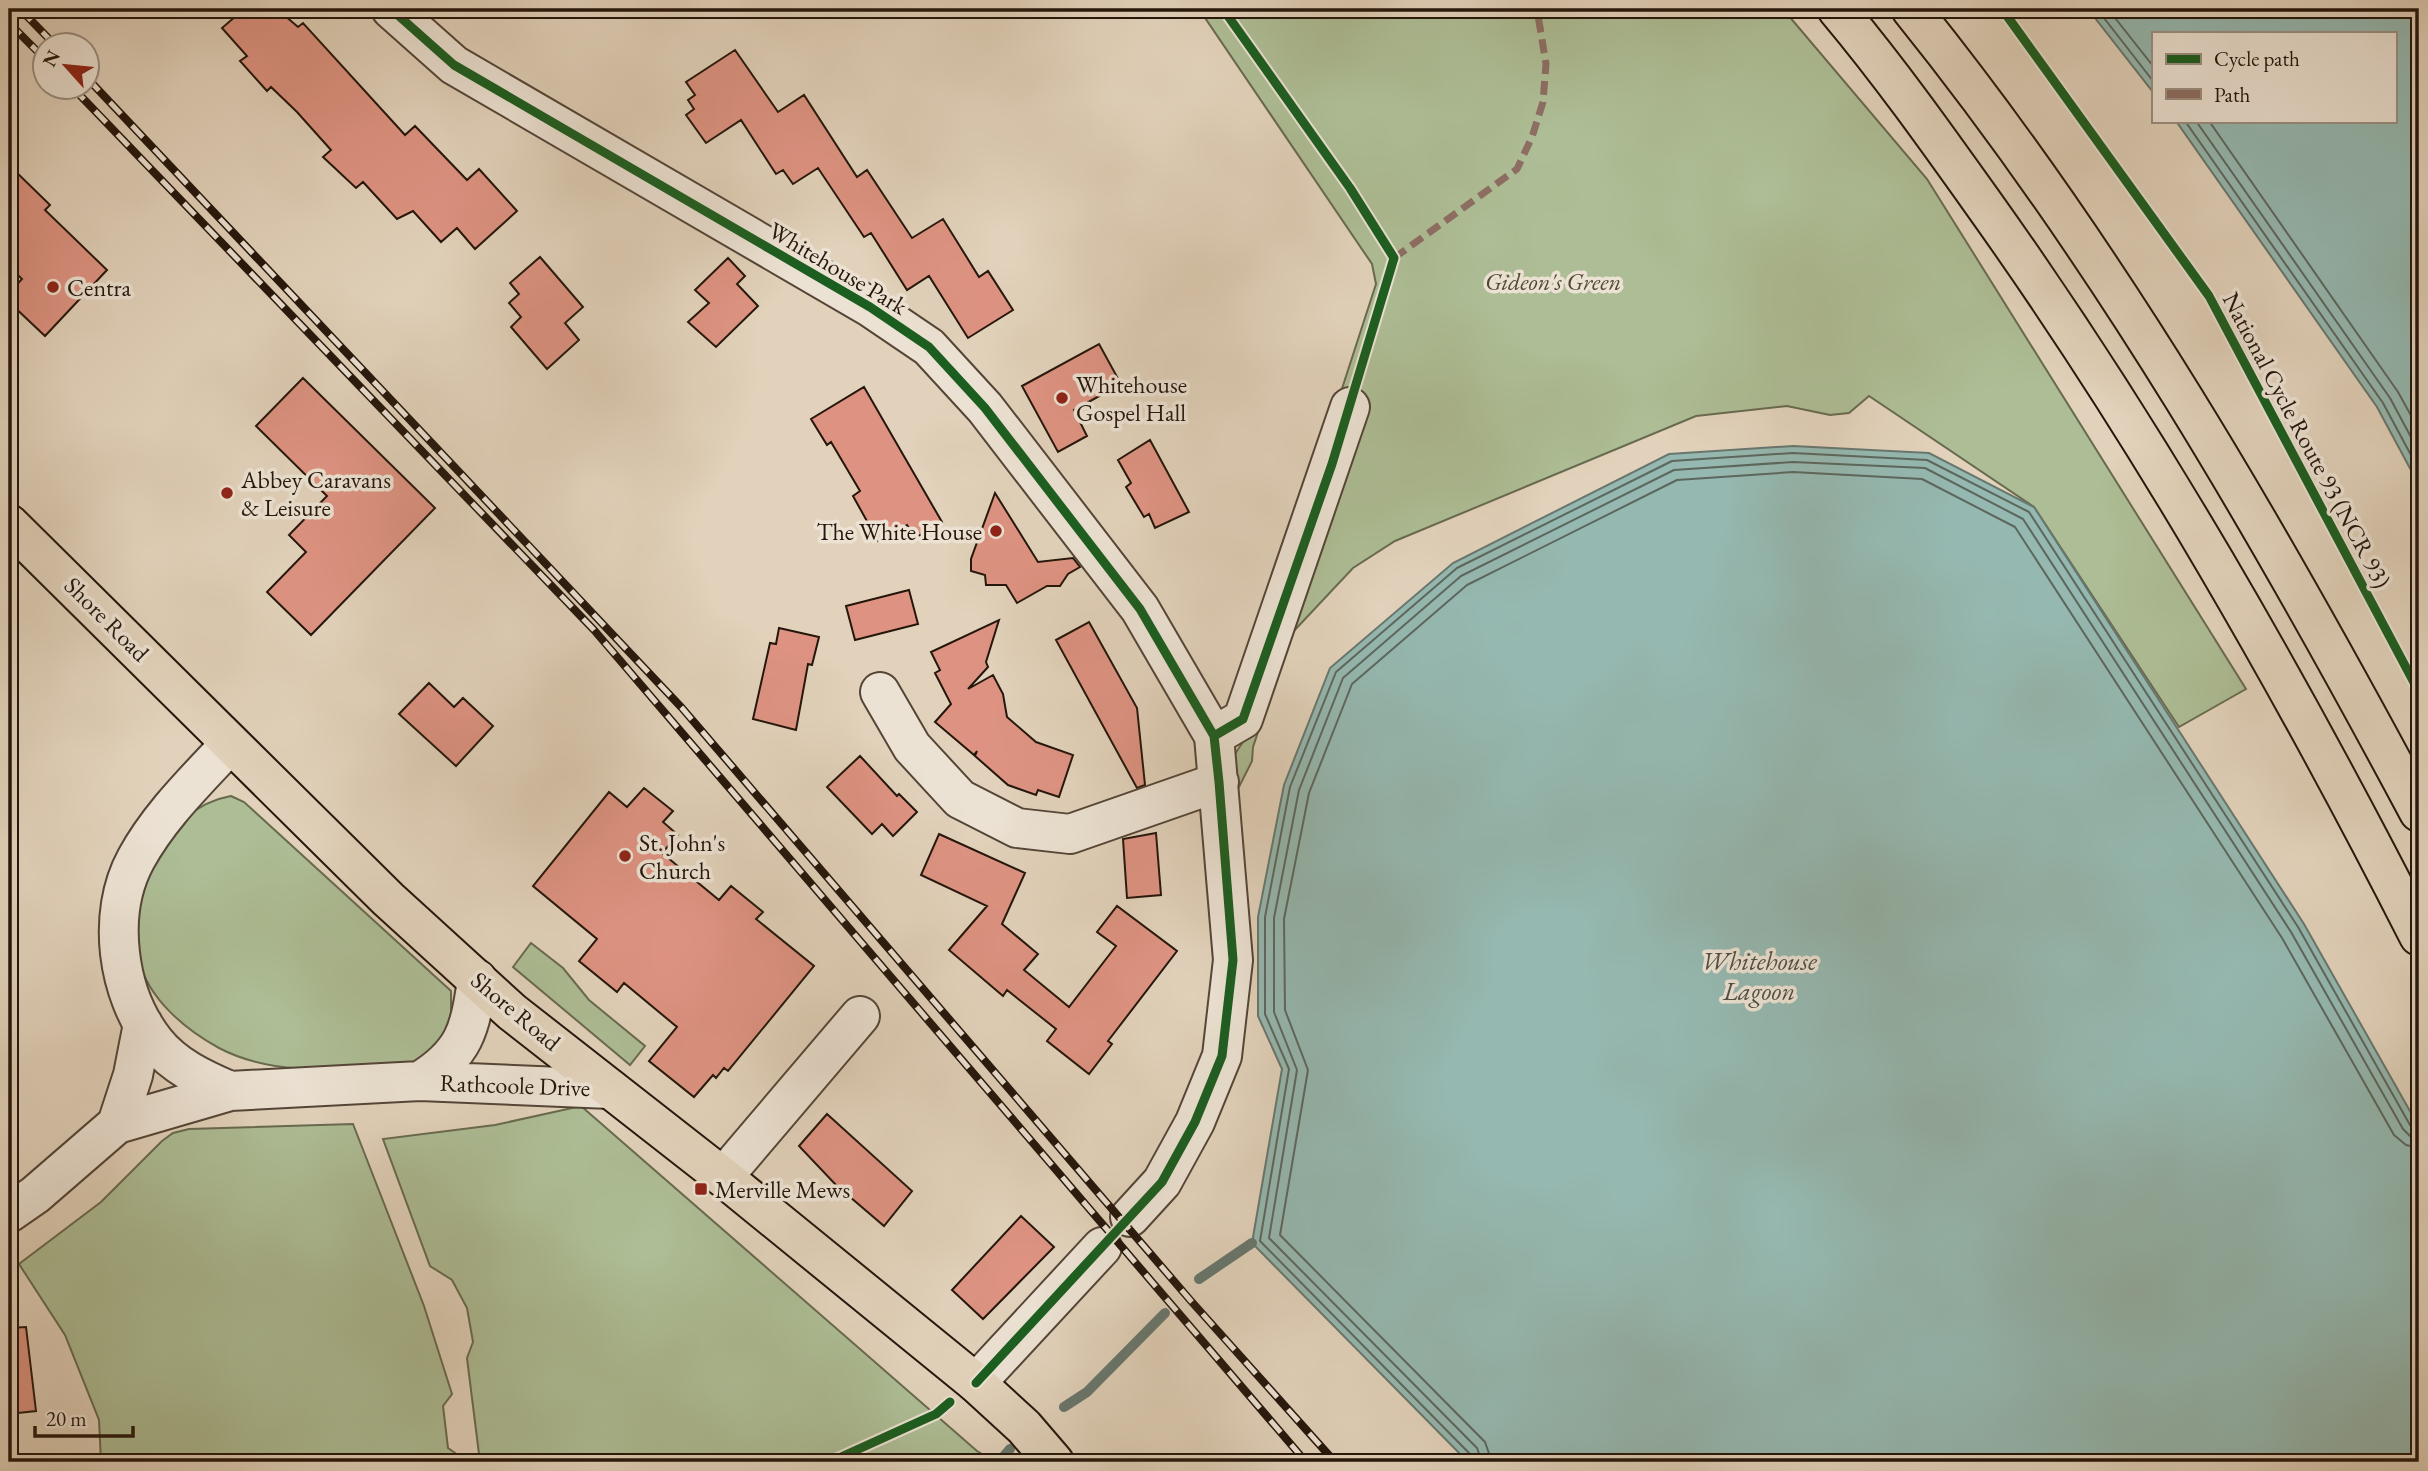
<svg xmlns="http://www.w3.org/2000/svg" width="2428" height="1471" font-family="'EB Garamond',serif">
<rect width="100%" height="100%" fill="#e2d2bb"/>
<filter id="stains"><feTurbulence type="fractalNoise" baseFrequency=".00286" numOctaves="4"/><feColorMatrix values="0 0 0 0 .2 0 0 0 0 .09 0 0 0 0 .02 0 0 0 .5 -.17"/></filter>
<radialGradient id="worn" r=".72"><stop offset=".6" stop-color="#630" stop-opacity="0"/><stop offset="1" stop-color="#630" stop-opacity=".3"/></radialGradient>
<path fill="#adbd95" stroke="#686a50" stroke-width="2" d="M1199 9H1783L1927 179 2246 689 2179 727 2034 507 1869 396 1849 413 1830 415 1787 406 1696 416 1395 541 1353 568 1291 634 1253 747 1252 761 1237 791 1235 754 1254 725 1272 604 1376 284 1372 264Z
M231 796 244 802 451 991V1029L418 1064C352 1067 280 1080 219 1048 186 1030 148 999 139 960 125 896 162 808 231 796Z
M531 943 563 968 589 1000 645 1046 630 1065 513 967Z
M581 1106 977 1451 995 1462H480L467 1358 473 1342 467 1308 452 1280 430 1266 383 1139 495 1125Z
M353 1124 424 1306 452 1394 443 1406 448 1448 458 1455 459 1462H101L99 1420 65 1335 19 1264 101 1202 162 1141 173 1133 189 1129Z"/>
<path fill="#95b8b0" stroke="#68776e" stroke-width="2" d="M2088 9H2419V485L2377 407 2176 121H2395V33H2153V92Z
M1793 446 1929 453 2034 507 2304 924 2419 1127V1462H1468L1252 1243 1282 1069 1258 1016V917L1284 785 1330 668 1453 563 1669 454Z"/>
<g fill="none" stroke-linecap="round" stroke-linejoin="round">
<path stroke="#5c675e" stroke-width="2" d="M2097 9 2153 81
M2108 9 2153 66
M2185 121 2383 403 2419 470
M2196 121 2390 398 2419 452
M2209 121 2398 392 2419 430
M1473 1462 1470 1454 1260 1241 1289 1069 1265 1014V917L1290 787 1336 672 1457 568 1672 461 1793 453 1927 460 2029 512 2298 927 2410 1125 2419 1129
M1482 1462 1477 1448 1269 1238 1297 1070 1274 1012V918L1299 790 1343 678 1461 576 1674 470 1793 462 1925 468 2023 519 2291 932 2403 1129 2410 1136 2419 1137
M1492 1462 1485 1442 1280 1235 1308 1070 1285 1010 1284 919 1309 793 1352 684 1467 585 1677 480 1793 472 1922 479 2015 527 2282 938 2394 1135 2406 1145 2419 1148"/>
<path stroke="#68776e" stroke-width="10" d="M1199 1279 1252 1243
M1064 1407 1087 1392 1165 1313
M999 1462 1010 1449"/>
</g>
<path fill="#de9382" stroke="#24160b" stroke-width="2" d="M244 9H277L298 27 303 23 405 135 415 126 467 180 479 169 517 211 475 249 457 228 441 242 413 211 397 219 363 182 356 188 323 157 331 150 297 112 271 87 267 91 240 61 247 56 222 28Z
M735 50 778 112 804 95 857 177 867 170 912 238 943 219 979 277 988 271 1013 310 968 338 929 276 907 290 871 233 864 237 818 168 793 184 783 170 776 174 741 120 706 143 686 115 694 109 688 100 695 95 686 82Z
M9 165 50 205 45 210 107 270 45 336 9 302V293L22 279 9 266Z
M540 257 583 307 565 323 579 340 547 369 511 327 521 317 509 303 519 294 510 283Z
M728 258 745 276 737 284 758 306 716 347 688 322 709 303 695 290Z
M1099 344 1121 384 1074 410 1087 436 1058 452 1022 386Z
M303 378 435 508 311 635 267 592 306 552 289 535 327 496 256 426Z
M864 387 942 522 915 538 907 525 878 541 853 496 860 491 831 442 827 445 811 419Z
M1150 440 1189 512 1155 528 1149 514 1144 517 1126 487 1131 483 1118 460Z
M995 493 1038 562 1073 558 1080 567 1068 574 1060 586H1047L1017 603 1006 585H986L985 575 971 571V559Z
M909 590 918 624 855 640 846 606Z
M999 620 986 662 988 667 968 689 993 675 1003 694 1007 717 1036 742 1073 755 1059 797 1038 790 1036 795 1008 785 975 756 977 751 974 755 935 722 951 704 935 673 940 670 931 652Z
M1089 622 1137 708 1145 785 1137 788 1056 640Z
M779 628 819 637 812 665 808 664 796 730 753 719 770 643 776 644Z
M429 683 454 707 463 698 493 726 456 766 399 714Z
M860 756 897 796 899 794 917 812 893 836 882 824 872 834 827 787Z
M644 788 673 811 663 822 678 835 662 853 719 900 731 886 763 912 756 919 814 966 728 1071 724 1068 716 1078 713 1075 694 1097 649 1061 677 1027 624 983 617 992 579 961 597 939 533 886 609 792 627 807Z
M1156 833 1161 895 1127 898 1123 839Z
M939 834 1025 873 1002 924 1038 954 1024 970 1069 1007 1116 946 1097 932 1117 906 1177 951 1108 1041 1112 1044 1089 1074 1047 1041 1056 1029 1007 990 1003 996 949 950 987 906 921 875Z
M827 1114 912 1191 884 1226 836 1185 799 1146Z
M1021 1216 1054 1247 983 1319 952 1290Z
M26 1327 36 1411 9 1414V1328Z"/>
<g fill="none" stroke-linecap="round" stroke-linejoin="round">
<defs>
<path id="minor" d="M391 9 454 65 870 307 929 347 985 408 1140 609 1214 736 1233 960 1222 1056 1195 1122 1162 1182 1130 1217
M880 692 912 747 960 799 1017 828 1070 834 1219 782
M1214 736 1243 719 1350 407
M420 1081C464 1054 471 1029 477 979
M230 1091C202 1079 174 1066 155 1042 117 994 106 914 136 859 160 815 196 781 230 744
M117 1124 133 1075 143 1024
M723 1177 860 1016
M9 1213 35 1195 117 1124 230 1091 420 1081 610 1089
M976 1383 1102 1247"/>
<path id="major" d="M9 524 388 899 512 1012 723 1177 976 1383 1024 1427 1054 1462"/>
<path id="highway" d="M1837 9C1889 71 1936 137 1983 203 2148 434 2290 683 2419 936
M1911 9C2110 256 2270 533 2419 812"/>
</defs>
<use href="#minor" stroke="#544537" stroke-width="42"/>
<use href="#major" stroke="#24160b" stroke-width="42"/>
<use href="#highway" stroke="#24160b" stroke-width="42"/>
<use href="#minor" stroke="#ece2d3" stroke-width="38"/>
<use href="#major" stroke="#e2d2bb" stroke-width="38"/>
<use href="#highway" stroke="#e2d2bb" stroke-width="38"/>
<defs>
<path id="rail" d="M20 9 56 46
M9 23 46 60
M88 79 682 708 1191 1301 1335 1462
M73 88 594 630 1306 1462"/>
</defs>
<use href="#rail" stroke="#24160b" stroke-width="8"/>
<use href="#rail" stroke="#ece2d3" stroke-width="5" stroke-dasharray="16" stroke-linecap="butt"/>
<path stroke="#8d6e63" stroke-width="7" stroke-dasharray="14 7" stroke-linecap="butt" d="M1394 258 1517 169 1532 137 1543 102 1546 64 1537 9"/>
<defs>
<path id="cycleway" d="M391 9 454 65 870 307 929 347 985 408 1140 609 1214 736 1219 782 1233 960 1222 1056 1195 1122 1162 1182 976 1383
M2002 9 2209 296 2419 692
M1214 736 1243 719 1332 464 1394 258 1350 188 1223 9
M830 1462 936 1414 950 1402"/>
</defs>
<use href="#cycleway" stroke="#ece2d3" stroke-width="13"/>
<use href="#cycleway" stroke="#1b5e20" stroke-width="9"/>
</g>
<g fill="#8f2418" stroke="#ece2d3" stroke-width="2.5">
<circle cx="53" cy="287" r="7"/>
<circle cx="1062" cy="398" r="7"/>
<circle cx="227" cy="493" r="7"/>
<circle cx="996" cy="531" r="7"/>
<circle cx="625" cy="856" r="7"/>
<rect x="694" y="1182" width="14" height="14" rx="3.5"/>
</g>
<g text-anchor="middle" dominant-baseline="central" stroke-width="7" stroke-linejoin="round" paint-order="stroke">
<g font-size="24" fill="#24160b" stroke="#ece2d3">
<text transform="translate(838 268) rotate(31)">Whitehouse Park</text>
<text transform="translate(2307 440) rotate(62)">National Cycle Route 93 (NCR 93)</text>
<text transform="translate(107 619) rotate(45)">Shore Road</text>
<text transform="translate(516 1011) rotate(40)">Shore Road</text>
<text transform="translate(515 1085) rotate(2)">Rathcoole Drive</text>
</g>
<g font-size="24" font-style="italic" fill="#4d4834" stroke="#ece2d3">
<text x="1553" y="281">Gideon's Green</text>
</g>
<g font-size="24" fill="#24160b" stroke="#ece2d3" text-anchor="start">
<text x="67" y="287">Centra</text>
<text x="1076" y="384">Whitehouse<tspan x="1076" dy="28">Gospel Hall</tspan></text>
<text x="241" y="479">Abbey Caravans<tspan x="241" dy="28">&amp; Leisure</tspan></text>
<text x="982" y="531" text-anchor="end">The White House</text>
<text x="639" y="842">St. John's<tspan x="639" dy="28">Church</tspan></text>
<text x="715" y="1189">Merville Mews</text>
</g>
<g font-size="26" font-style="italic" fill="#4c4f45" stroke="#ece2d3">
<text x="1759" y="961">Whitehouse<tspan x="1759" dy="30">Lagoon</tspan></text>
</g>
</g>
<rect width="2428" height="1471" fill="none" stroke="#e2d2bb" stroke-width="35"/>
<rect x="10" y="10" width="2407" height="1450" fill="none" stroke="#24160b" stroke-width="3.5"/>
<rect x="18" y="18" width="2393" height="1436" fill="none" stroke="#24160b" stroke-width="2"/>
<rect x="2152" y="32" width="245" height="91" fill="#ece2d3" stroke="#9c9083" stroke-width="2"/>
<rect x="2166" y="54" width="35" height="10" fill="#1b5e20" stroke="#9c9083" stroke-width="2"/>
<text x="2214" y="66" font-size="21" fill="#24160b">Cycle path</text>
<rect x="2166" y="89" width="35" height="10" fill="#8d6e63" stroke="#9c9083" stroke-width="2"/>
<text x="2214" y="102" font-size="21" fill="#24160b">Path</text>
<g transform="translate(66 66) rotate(297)"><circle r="33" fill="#ece2d3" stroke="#9c9083" stroke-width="2"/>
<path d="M0-5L12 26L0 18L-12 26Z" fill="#8f2418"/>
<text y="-10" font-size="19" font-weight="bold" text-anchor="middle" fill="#24160b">N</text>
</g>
<path d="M35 1426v10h98v-10" fill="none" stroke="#24160b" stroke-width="3.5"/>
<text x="46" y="1426" font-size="21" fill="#24160b" stroke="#ece2d3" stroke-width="5" paint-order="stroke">20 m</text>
<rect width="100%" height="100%" filter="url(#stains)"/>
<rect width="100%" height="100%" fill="url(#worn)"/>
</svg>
